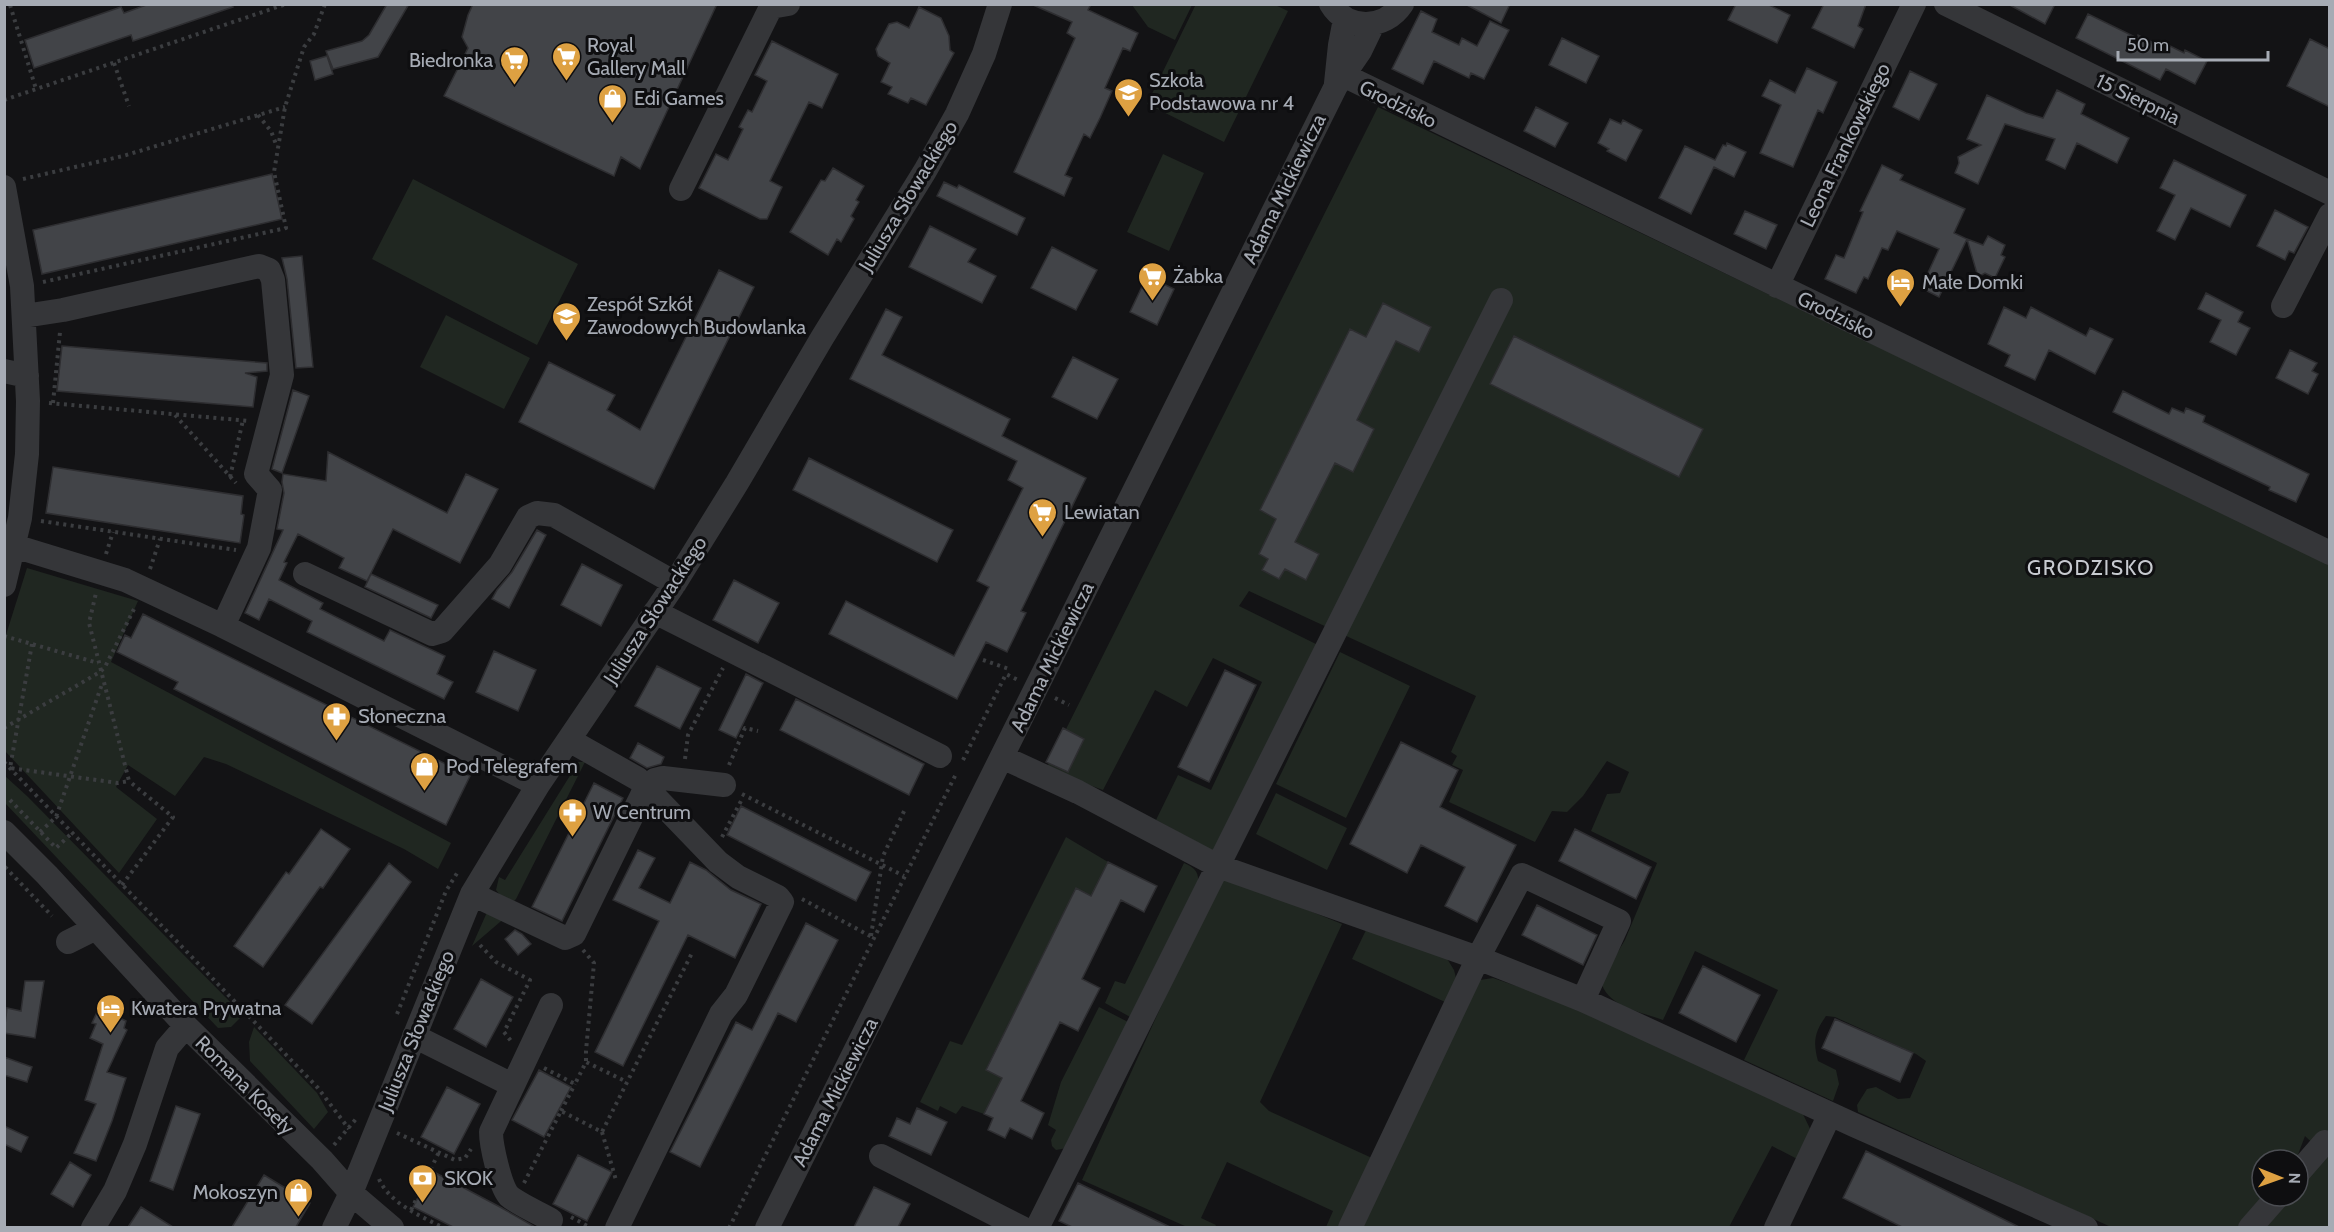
<svg xmlns="http://www.w3.org/2000/svg" width="2334" height="1232" font-family="Cabin,sans-serif">
<rect width="100%" height="100%" fill="#131315"/>
<path fill="#202721" d="M1196 4 1275 5 1288 11 1224 142 1147 104Z
M1132 5H1192L1175 40 1148 27Z
M1378 107 2329 563V1227H2264L2291 1196H2298V1188L2326 1156 2305 1136 2296 1160H2262V1196H2267L2241 1227H2111L1858 1112 1857 1105 1867 1089 1876 1087 1898 1099 1910 1098 1926 1061 1916 1054 1835 1017 1826 1016C1814 1033 1813 1042 1818 1061L1836 1070 1839 1084 1833 1101 1744 1060 1778 990 1695 951 1663 1020C1642 1012 1611 1008 1602 985L1610 965 1625 940 1657 863 1591 831 1607 794 1620 793 1629 772 1607 761 1583 796 1567 812 1552 811 1535 842 1449 802 1463 770 1452 765 1457 756 1451 752 1476 696 1249 591 1239 606 1322 647 1219 854 1156 820 1178 775 1211 790 1262 682 1213 658 1187 707 1155 690 1103 790 1046 769Z
M1163 154 1204 173 1169 251 1127 232Z
M413 179 578 264 537 345 372 259Z
M446 315 530 358 504 409 420 367Z
M27 568 138 601 111 662 451 843 438 869 404 849 226 764 204 757 175 796 128 765 116 787 157 819 119 873 5 751V638Z
M1340 652 1410 686 1346 818 1276 784Z
M578 762H585L516 899 514 901 500 895 496 890 499 877 505 880 571 774 565 771Z
M5 776 27 796 243 1015 231 1027 218 1028 5 803Z
M1276 793 1347 828 1327 870 1256 834Z
M1066 837 1108 862 1091 896 1076 888 986 1069 1002 1078 984 1114 962 1106 956 1114 940 1106 938 1111 920 1102 950 1041 962 1045Z
M1184 863C1194 867 1199 872 1198 882L1132 1018 1105 1003 1115 981 1125 984Z
M1221 875 1342 924 1260 1102 1269 1111 1372 1158 1340 1227H1326L1333 1211 1227 1162 1201 1218 1216 1225 1215 1227H1187L1082 1180Z
M488 910 507 916 472 946Z
M1367 928 1446 957 1454 970 1456 978 1445 1002 1352 959Z
M1493 978 1566 1003 1801 1110 1814 1137 1803 1162 1772 1146 1729 1227 1360 1228 1480 980Z
M1099 1007 1130 1023 1067 1148 1056 1150 1052 1146 1051 1140 1056 1130 1048 1125 1061 1082Z
M254 1027 317 1093 328 1112 314 1129 250 1061 249 1042Z"/>
<path fill="#424448" stroke="#2e2e31" stroke-width="1.5" d="M149 4H232L233 7 133 41 131 35 34 68 25 40 121 7 124 13Z
M387 4H409L378 57 333 69 326 51 362 41 369 35Z
M473 4H717L640 169 621 157 614 176 444 96 468 48 462 37 468 15Z
M1031 4H1091L1088 10 1138 33 1130 51 1123 48 1105 88 1112 91 1100 118 1090 138 1084 134 1065 175 1072 178 1064 196 1014 172 1075 38 1067 33 1072 22Z
M1465 4H1510L1501 23Z
M1736 4H1767L1790 15 1777 43 1728 20Z
M1824 4H1866L1858 26 1863 29 1854 48 1812 28Z
M2008 4H2055L2045 24Z
M919 7 941 18 949 36 950 50 954 53 926 105 911 98 908 103 888 94 892 87 881 82 890 63 878 56 876 49 889 24 897 22 909 28Z
M1421 11 1437 19 1432 32 1459 45 1462 38 1477 46 1490 21 1509 30 1484 79 1471 73 1469 78 1434 61 1423 84 1392 69Z
M2088 14 2137 38 2138 35 2157 45 2160 41 2184 53 2185 50 2207 61 2195 84 2166 69 2160 80 2076 38Z
M1562 38 1599 56 1586 83 1549 65Z
M2310 39 2330 49V107L2287 86Z
M772 41 838 74 822 108 809 102 770 181 782 187 767 219H760L699 188 716 154 728 160 743 129 739 127 748 110 752 112 767 81 755 75Z
M327 56 333 74 315 80 310 61Z
M1807 68 1837 82 1823 113 1818 110 1793 167 1760 153 1781 105 1762 96 1770 80 1795 93Z
M1910 71 1937 84 1919 120 1893 107Z
M2057 90 2085 104 2081 114 2129 138 2117 163 2077 143 2065 169 2046 160 2055 139 2005 124 1978 184 1955 173 1959 163 1958 157 1981 145 1967 139 1987 95 2026 113 2043 118Z
M1536 107 1568 123 1555 147 1524 131Z
M1610 119 1621 124 1623 120 1642 130 1626 161 1607 151 1609 149 1598 143Z
M1727 143 1746 152 1734 177 1714 167 1691 214 1659 198 1685 146 1715 160 1723 145 1726 146Z
M2174 160 2246 195 2230 227 2191 208 2175 240 2157 231 2175 195 2160 188Z
M1882 165 1903 175 1900 180 1965 209 1954 233 1967 239 1939 297 1921 288 1939 249 1897 231 1888 250 1882 248 1868 279 1864 277 1856 293 1825 279 1836 255 1844 258 1863 212 1860 211Z
M833 168 864 186 856 200 859 202 851 216 854 219 841 242 837 239 828 255 790 232 821 180 825 181Z
M272 174 282 219 42 274 33 230Z
M944 182 957 188 959 185 1025 218 1017 235 937 196Z
M2275 210 2308 227 2294 253 2289 251 2285 260 2257 246Z
M1745 211 1777 225 1766 249 1734 234Z
M930 226 976 249 968 262 996 276 982 303 909 267Z
M1988 236 2005 245 2001 255 2005 257 1995 278 1985 273 1978 277 1967 239 1983 245Z
M1052 247 1097 270 1076 310 1031 288Z
M302 256 313 367 296 368 287 279 282 258Z
M719 270 754 287 654 489 519 422 549 362 615 395 607 410 640 430Z
M1147 276 1174 289 1157 325 1130 312Z
M2206 293 2243 312 2238 322 2250 328 2236 355 2210 342 2221 320 2198 309Z
M1383 303 1431 327 1419 352 1396 341 1357 420 1374 429 1353 472 1335 463 1295 542 1319 554 1306 580 1285 569 1279 579 1262 570 1268 559 1259 554 1276 519 1260 510 1350 329 1366 337Z
M2004 307 2026 318 2031 307 2086 336 2090 328 2113 339 2095 374 2049 350 2035 380 2005 366 2010 355 1988 344Z
M886 309 902 317 882 355 1010 419 1002 436 1086 478 1021 611 1026 613 1007 652 986 642 957 699 829 634 846 601 954 656 989 587 977 581 1023 488 1008 480 1017 461 850 379Z
M1514 336 1703 429 1679 477 1490 384Z
M62 346 267 363V371L245 373 257 377 253 407 57 391Z
M2290 350 2317 363 2312 371 2318 374 2308 394 2276 378Z
M1073 357 1118 379 1097 419 1052 397Z
M293 390 309 396 282 473 272 469Z
M2123 391 2169 414 2172 408 2184 413 2186 408 2205 416 2203 422 2309 474 2296 502 2269 490 2270 487 2113 412Z
M328 452 447 513 466 474 498 489 460 563 393 529 367 581 339 568 344 558 298 534 284 562 287 563 279 580 323 603 320 609 384 641 390 630 445 656 437 674 453 682 444 699 307 632 312 621 269 599 259 620 245 613 283 530 277 529 284 493 282 482 283 474 326 481Z
M809 458 953 530 937 562 793 490Z
M53 467 243 496 241 514 244 515 240 543 46 513Z
M537 530 546 535 509 608 492 599 497 590 512 572Z
M582 564 622 585 601 626 561 605Z
M371 574 438 605 431 618 365 587Z
M734 580 779 603 758 643 713 620Z
M143 614 470 776 446 825 174 689 178 682 117 652 125 635 131 638Z
M494 651 536 670 518 711 476 692Z
M657 666 701 688 680 729 635 706Z
M1225 670 1256 685 1209 782 1178 767Z
M746 674 763 683 736 738 719 730Z
M796 699 924 764 909 795 780 730Z
M1063 728 1084 739 1068 772 1046 762Z
M1401 742 1458 770 1440 807 1516 845 1477 922 1445 906 1465 867 1421 845 1407 873 1350 844Z
M638 743 664 757 661 764 647 768 630 758Z
M594 783 623 798 562 921 532 907Z
M741 806 871 872 856 901 727 835Z
M321 829 350 849 323 888 320 887 263 967 234 946 286 872 289 874Z
M1575 829 1651 867 1636 899 1559 861Z
M638 850 655 858 639 888 670 903 690 862 706 870 731 890 761 904 735 958 688 935 623 1066 595 1052 659 921 613 900Z
M1108 862 1157 886 1144 912 1121 900 1082 979 1100 988 1078 1031 1060 1022 1021 1101 1044 1113 1032 1139 1010 1128 1005 1138 988 1130 993 1118 984 1114 1002 1078 986 1070 1076 888 1091 896Z
M389 863 411 882 312 1024 285 1005Z
M1537 905 1597 935 1583 965 1522 935Z
M806 923 838 940 796 1022 778 1013 700 1167 670 1152 736 1022 752 1030Z
M515 930 522 934 531 944 518 955 505 939Z
M1703 966 1760 995 1736 1042 1679 1013Z
M481 979 513 997 486 1047 454 1029Z
M25 981H44L35 1038 4 1033 7 1008 21 1011Z
M99 1008 126 1021 124 1028 127 1030 107 1072 126 1078 112 1121 96 1161 74 1153 96 1104 85 1100 103 1044 90 1038 96 1024 92 1023Z
M1835 1019 1913 1053 1900 1082 1822 1048Z
M4 1057 32 1067 27 1082 4 1075Z
M539 1070 571 1087 544 1137 512 1120Z
M447 1087 480 1104 454 1154 421 1137Z
M176 1106 200 1114 173 1190 150 1181Z
M917 1108 947 1122 931 1155 889 1136 897 1118 910 1124Z
M4 1126 28 1137 21 1152 4 1144Z
M1866 1151 2019 1227H1902L1843 1198Z
M578 1155 612 1172 587 1221 553 1204Z
M70 1162 91 1175 73 1207 51 1194Z
M432 1171 500 1207 535 1227H453L413 1207Z
M264 1175 310 1203 296 1227H232Z
M1078 1183 1170 1227H1072L1059 1221Z
M874 1187 910 1204 898 1227H854Z
M141 1207 173 1227H128Z"/>
<g fill="none" stroke-linecap="round" stroke-linejoin="round">
<path stroke="#3b3d40" stroke-width="4" stroke-dasharray="3 4.5" stroke-linecap="butt" d="M10 5 36 89
M114 63 129 106
M4 100 286 4
M258 115 271 131 277 147
M23 179 123 156 285 107
M43 282 286 228 274 172 278 148 285 107 304 47 314 34 325 4
M49 403 250 421
M53 403 60 332
M175 415 236 483
M230 477 243 420
M41 521 236 550
M106 554 113 532
M150 569 160 539
M4 636 98 663
M32 644 10 768 118 783 129 781 89 623 96 593
M983 660 1009 669
M1055 698 1069 705
M4 728 100 672 105 667 135 607
M685 759 688 735 723 668
M963 760 1006 674 1018 680
M4 762 318 1088 349 1129
M729 765 745 728 758 731
M742 794 904 876
M10 800 56 848 72 833
M40 832 56 817 102 684
M722 837 741 801
M5 867 52 916
M122 885 173 817 129 781
M802 899 872 937
M871 936 883 856 906 807
M480 945 496 962 530 980 504 1032 511 1041
M583 950 594 963 586 1051V1062
M397 1014 446 891 459 870
M544 1068 575 1084 586 1062 627 1082
M561 1111 575 1084
M602 1132 616 1180
M397 1133 455 1160 465 1158 471 1149
M334 1145 356 1119
M379 1179C390 1204 421 1216 444 1228
M524 1183 561 1111 602 1132 693 951
M411 1210 439 1152
M571 1217 591 1228
M729 1228 957 772"/>
<path stroke="#353639" stroke-width="24" d="M1331 4C1347 31 1385 30 1402 4
M1946 4 2330 193
M1343 75 2330 553
M1336 83 1340 45 1345 19
M4 187 22 286 28 401 27 454 20 518 4 585
M681 189 771 7 788 4
M1777 286 1914 4
M2283 306 2330 215
M24 316 63 310 259 266 269 270 273 280 282 375 256 474 270 490 259 548 223 626
M4 371 27 376
M14 546 125 580 223 626 538 785
M305 574 432 634 442 631 500 565 528 517 537 513 554 515 675 583
M655 612 940 756
M569 740 638 779 718 862 738 877 778 897 782 902 736 995 721 1014 617 1228
M1002 757 1078 792 1218 866 1478 958 1583 1000 1854 1125 2086 1228
M4 832 47 875 186 1026 322 1160 351 1193 392 1228
M472 894 565 938 574 934 646 787 655 780 663 778 724 785
M68 942 96 928
M414 1036 512 1085
M881 1156 1022 1228
M2298 1173 2325 1142
M551 1220C539 1213 518 1204 509 1196 500 1186 491 1145 491 1132L551 1005
M93 1228 115 1191 135 1144 167 1048 186 1026
M334 1228 351 1193 472 894 538 785 675 583 737 483 822 338 925 171 957 114 984 54 1000 4
M767 1228 1336 86 1360 51 1373 24
M1037 1228 1501 300
M1350 1228 1478 958 1522 875 1619 921 1583 1000
M1776 1228 1830 1114
M2250 1228 2278 1196"/>
</g>
<defs>
<symbol id="supermarket-pin" viewBox="-11 -11 22 30"><path d="M0 17L-7.5 6A9.5 9.5 0 1 1 7.5 6Z" fill="#dea142" stroke="#0e0e10"/><path d="M-6-5.5h2.5l.6 2H6L4.5 2H-2.5L-4.4-4H-6ZM-1.5 3.2a1.3 1.3 0 1 0 .1 0ZM3 3.2a1.3 1.3 0 1 0 .1 0Z" fill="#fff"/></symbol>
<symbol id="school-pin" viewBox="-11 -11 22 30"><path d="M0 17L-7.5 6A9.5 9.5 0 1 1 7.5 6Z" fill="#dea142" stroke="#0e0e10"/><path d="M0-5L7-2L0 1L-7-2ZM-4 1L0 2.5L4 1V4Q0 6-4 4Z" fill="#fff"/></symbol>
<symbol id="shop-pin" viewBox="-11 -11 22 30"><path d="M0 17L-7.5 6A9.5 9.5 0 1 1 7.5 6Z" fill="#dea142" stroke="#0e0e10"/><path d="M-5-2.5h2.3a2.7 3.5 0 0 1 5.4 0H5L5.5 6h-11ZM-1.5-2.5h3a1.5 2.3 0 0 0-3 0Z" fill="#fff"/></symbol>
<symbol id="hotel-pin" viewBox="-11 -11 22 30"><path d="M0 17L-7.5 6A9.5 9.5 0 1 1 7.5 6Z" fill="#dea142" stroke="#0e0e10"/><path d="M-6-4.5h1.5V1H6V5H4.5V3h-9V5H-6ZM-4 0a1.8 1.8 0 1 1 3.6 0ZM.5 0V-2.5h3Q6-2.5 6 0Z" fill="#fff"/></symbol>
<symbol id="pharmacy-pin" viewBox="-11 -11 22 30"><path d="M0 17L-7.5 6A9.5 9.5 0 1 1 7.5 6Z" fill="#dea142" stroke="#0e0e10"/><path d="M-2-6h4v4h4v4h-4v4h-4v-4h-4v-4h4Z" fill="#fff"/></symbol>
<symbol id="bank-pin" viewBox="-11 -11 22 30"><path d="M0 17L-7.5 6A9.5 9.5 0 1 1 7.5 6Z" fill="#dea142" stroke="#0e0e10"/><path d="M-6-4H6V4H-6ZM0-2.3a2.3 2.3 0 1 0 0 4.6a2.3 2.3 0 1 0 0-4.6Z" fill="#fff"/></symbol>
</defs>
<g fill-rule="evenodd">
<use href="#supermarket-pin" x="550" y="40" width="33" height="45"/>
<use href="#supermarket-pin" x="498" y="44" width="33" height="45"/>
<use href="#school-pin" x="1112" y="76" width="33" height="45"/>
<use href="#shop-pin" x="596" y="82" width="33" height="45"/>
<use href="#supermarket-pin" x="1136" y="260" width="33" height="45"/>
<use href="#hotel-pin" x="1884" y="266" width="33" height="45"/>
<use href="#school-pin" x="550" y="300" width="33" height="45"/>
<use href="#supermarket-pin" x="1026" y="496" width="33" height="45"/>
<use href="#pharmacy-pin" x="320" y="700" width="33" height="45"/>
<use href="#shop-pin" x="408" y="750" width="33" height="45"/>
<use href="#pharmacy-pin" x="556" y="796" width="33" height="45"/>
<use href="#hotel-pin" x="94" y="992" width="33" height="45"/>
<use href="#bank-pin" x="406" y="1162" width="33" height="45"/>
<use href="#shop-pin" x="282" y="1176" width="33" height="45"/>
</g>
<g text-anchor="middle" dominant-baseline="central" stroke-width="6" stroke-linejoin="round" paint-order="stroke">
<g font-size="20" fill="#a6abb4" stroke="#0e0e10" text-anchor="start">
<text x="587" y="45">Royal<tspan x="587" dy="23">Gallery Mall</tspan></text>
<text x="493" y="60" text-anchor="end">Biedronka</text>
<text x="1149" y="80">Szkoła<tspan x="1149" dy="23">Podstawowa nr 4</tspan></text>
<text x="634" y="98">Edi Games</text>
<text x="1173" y="276">Żabka</text>
<text x="1922" y="282">Małe Domki</text>
<text x="587" y="304">Zespół Szkół<tspan x="587" dy="23">Zawodowych Budowlanka</tspan></text>
<text x="1064" y="512">Lewiatan</text>
<text x="358" y="716">Słoneczna</text>
<text x="446" y="766">Pod Telegrafem</text>
<text x="593" y="812">W Centrum</text>
<text x="131" y="1008">Kwatera Prywatna</text>
<text x="444" y="1178">SKOK</text>
<text x="278" y="1192" text-anchor="end">Mokoszyn</text>
</g>
<g font-size="20" fill="#a6abb4" stroke="#0e0e10">
<text transform="translate(2138 99) rotate(26)">15 Sierpnia</text>
<text transform="translate(1398 104) rotate(26)">Grodzisko</text>
<text transform="translate(1845 145) rotate(-64)">Leona Frankowskiego</text>
<text transform="translate(1284 189) rotate(-64)">Adama Mickiewicza</text>
<text transform="translate(908 196) rotate(-59)">Juliusza Słowackiego</text>
<text transform="translate(1836 315) rotate(26)">Grodzisko</text>
<text transform="translate(655 610) rotate(-57)">Juliusza Słowackiego</text>
<text transform="translate(1052 657) rotate(-64)">Adama Mickiewicza</text>
<text transform="translate(416 1031) rotate(-68)">Juliusza Słowackiego</text>
<text transform="translate(245 1085) rotate(45)">Romana Koseły</text>
<text transform="translate(835 1092) rotate(-63)">Adama Mickiewicza</text>
</g>
<g font-size="21" letter-spacing="1.5" fill="#c7cad0" stroke="#0e0e10">
<text x="2091" y="567">GRODZISKO</text>
</g>
</g>
<rect width="2334" height="1232" fill="none" stroke="#a6abb4" stroke-width="12"/>
<g transform="translate(2280 1178) rotate(91)"><circle r="28" fill="#0e0e10" stroke="#4b4d52" stroke-width="1.5"/>
<path d="M0-4.5L10 22L0 15L-10 22Z" fill="#dea142"/>
<text y="-9" font-size="16" font-weight="bold" text-anchor="middle" fill="#a6abb4">N</text>
</g>
<path d="M2118 51v9h150v-9" fill="none" stroke="#a6abb4" stroke-width="3"/>
<text x="2127" y="51" font-size="18" fill="#a6abb4" stroke="#0e0e10" stroke-width="4.5" paint-order="stroke">50 m</text>
</svg>
